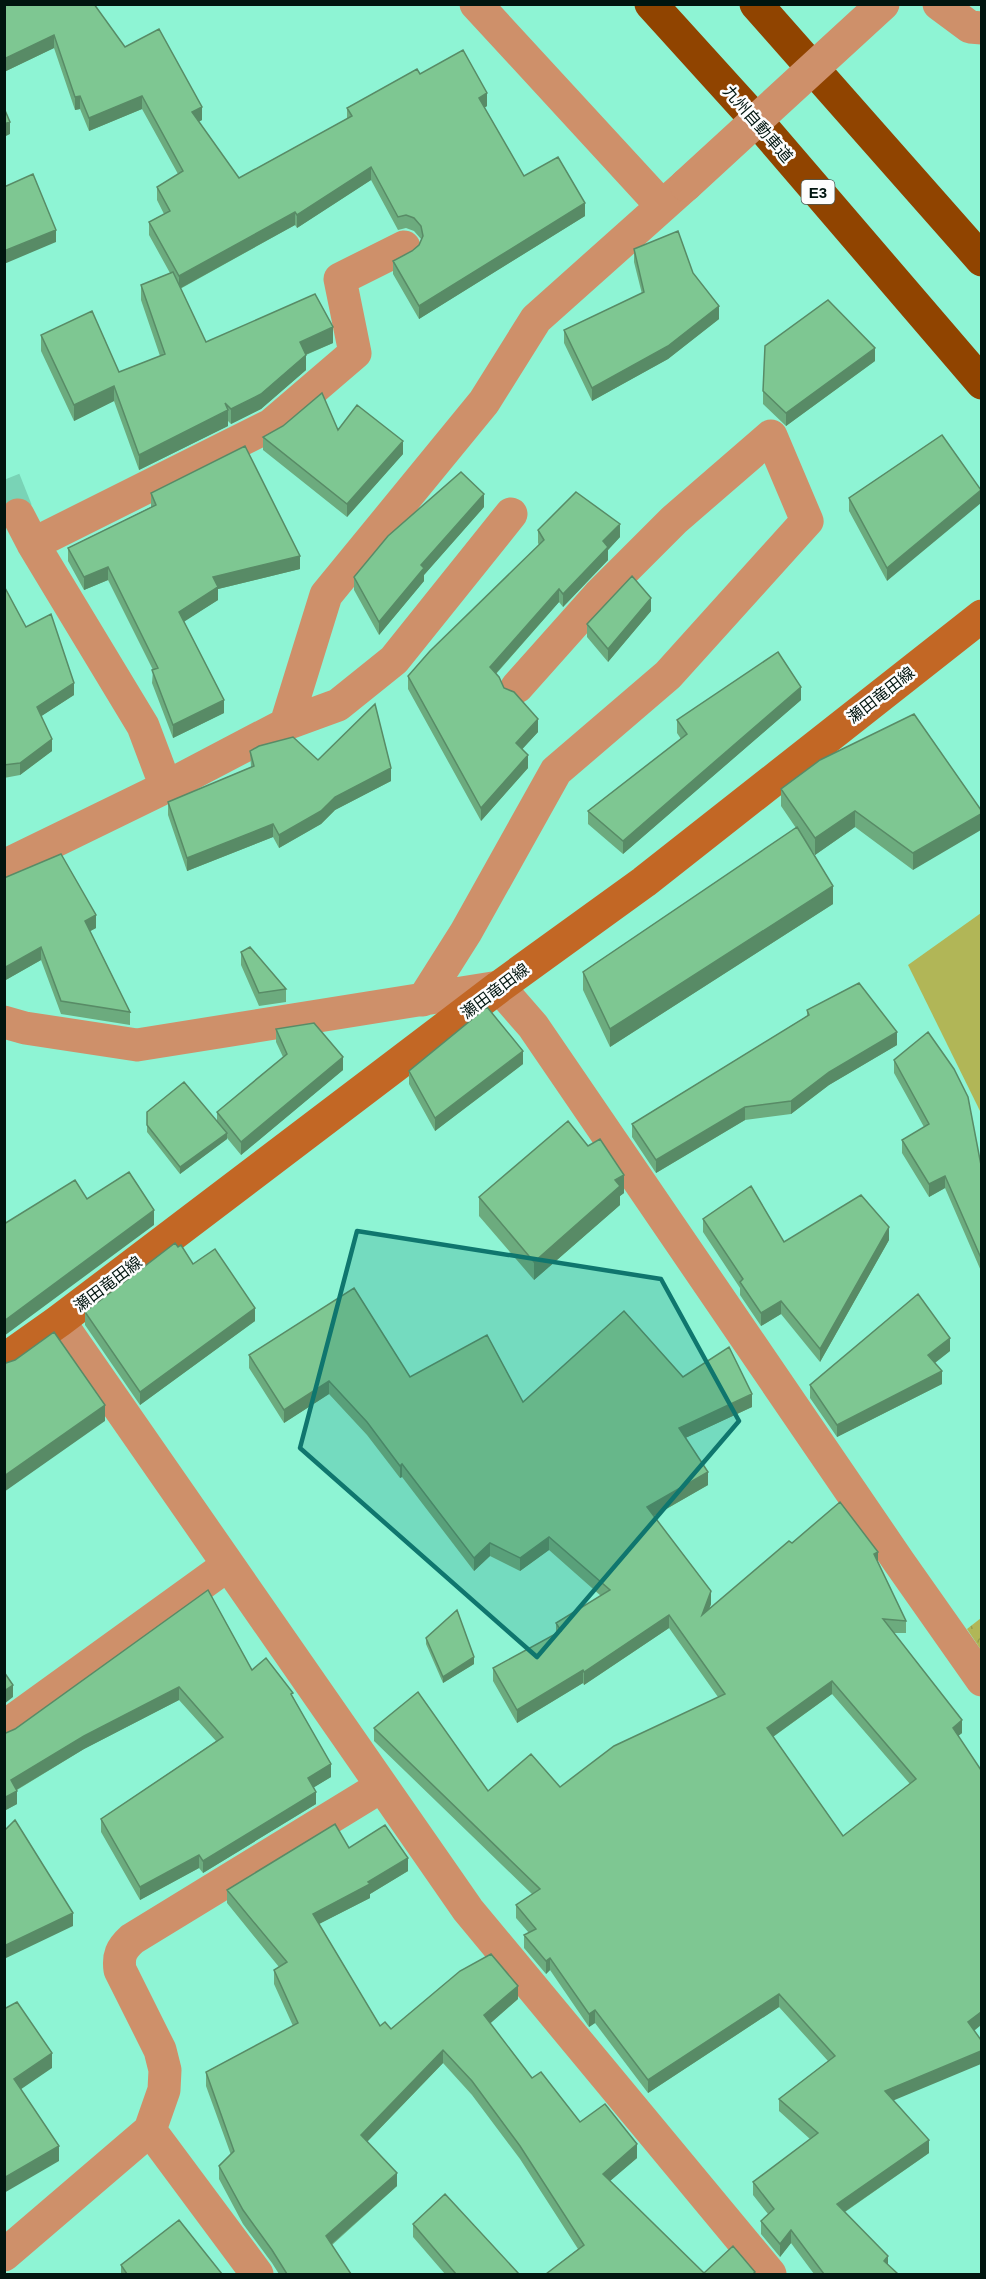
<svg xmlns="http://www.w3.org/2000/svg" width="986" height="2279" font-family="Helvetica,'Noto Sans JP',sans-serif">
<defs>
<pattern id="forest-crowns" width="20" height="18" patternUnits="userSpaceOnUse" patternTransform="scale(1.5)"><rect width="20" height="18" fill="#b1b657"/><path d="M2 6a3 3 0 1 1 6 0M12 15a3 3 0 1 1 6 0" fill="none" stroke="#969c4b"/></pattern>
</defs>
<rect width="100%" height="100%" fill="#8ef4d4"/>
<path fill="url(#forest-crowns)" d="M981 1618V1650L967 1629Z"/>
<path fill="#b1b657" d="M981 913V1113L908 965Z"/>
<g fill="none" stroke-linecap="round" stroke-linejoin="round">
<path stroke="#79d3b6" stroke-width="33" stroke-dasharray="33 16" stroke-linecap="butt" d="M4 480 18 515"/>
<path stroke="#ce906a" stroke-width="33" d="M476 4 662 206
M939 4 970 27 982 28
M18 515 33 544 143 726 166 787
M33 544 271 425 355 353 340 279 404 247
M286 724 338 705 394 660 511 514
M4 866 166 787 286 724 326 595 484 402 536 319 686 185
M423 1000 466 932 556 771 668 675 807 521 771 436 674 520 599 595 517 687
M4 1022 25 1028 137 1045 499 987 533 1026 899 1562 982 1680
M59 1321 468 1910 770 2274
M4 1727 228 1565
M150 2130 257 2274
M4 2255 150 2130 164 2090 165 2070 160 2050 120 1970C118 1956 121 1949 132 1939L382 1786"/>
<path stroke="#c26725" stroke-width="33" d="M4 1360 59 1321 499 987 644 882 982 616"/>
<path stroke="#904400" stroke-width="33" d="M651 4 758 122 982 383
M756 4 982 260"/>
<path stroke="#ce906a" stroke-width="33" d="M686 185 883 4"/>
</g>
<path fill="#6cab7e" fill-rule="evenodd" d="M4 4 125 47 202 120 198 122 239 178 347 119V108L420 74 487 106 484 108 524 176 585 216 419 319 393 274V261L412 251 419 245 421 239 414 231 406 228 398 230 371 180 297 228 295 225 180 289 206 342 333 343 306 355V370L261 409 231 424 228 421V426L139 470 114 401 74 421 41 351V335L119 372 160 356 141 300V285L170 273 149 235V222L164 214 157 200V187L178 174 142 109 89 131 80 109 75 110 54 48 4 72Z
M634 249 693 273 719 319 668 359 592 401 564 343V330L642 294 634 262Z
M875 361 786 426 763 404V391Z
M338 430 403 454 347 517 263 450V437Z
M942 435 887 581 849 511V498Z
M151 493 300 569 218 589V600L184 621 224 713 173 738 152 683 153 670 108 580 84 590 68 561V548L151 507Z
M484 507 424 575V581L379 635 354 590V577Z
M538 530 620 537 608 550V560L563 607 559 602 496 674 504 688 538 732 522 749 528 768 481 821 408 689V676L539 545 538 543Z
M4 586 26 627 74 695 41 716 52 751 20 775 4 778Z
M651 611 608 662 587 637V624Z
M801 700 623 854 588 824V811L681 739 677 733V720Z
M914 714 913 870 855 827 815 855 801 835 833 904 610 1047 583 990V972L796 828 781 806V789Z
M250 751 318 760 391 781 335 810 321 824 279 848 273 837 187 871 168 815V802L251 767Z
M4 878 96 928 90 931 130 1012V1025L61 1014 41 960 4 981Z
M241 952 286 989V1002L259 1006 241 965Z
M807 1010 897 1045 829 1085 791 1114 745 1120 656 1173 632 1137V1124L807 1016Z
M276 1029 343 1070 241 1155 227 1138V1139L180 1174 147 1132V1112L217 1121V1112L283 1057 276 1042Z
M894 1060 981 1165V1271L945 1188 929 1197 902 1153V1140L924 1127 894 1073Z
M523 1064 435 1131 409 1084V1071Z
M624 1193 620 1196V1205L534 1280 479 1216V1197Z
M703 1219 784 1242 889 1240 820 1362 781 1314 761 1326 740 1295V1288L703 1232Z
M178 1247 193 1264 255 1321 140 1405 85 1325V1312Z
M950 1351 935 1363 942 1384 837 1437 810 1398V1385Z
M249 1355 410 1377 523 1402 683 1377 752 1407 685 1438 708 1485 654 1516 711 1604 709 1609 792 1543 878 1563 906 1621V1633H894L962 1733 958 1736 981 2025 893 2101 929 2153 845 2212 888 2266 898 2274H814L791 2243 780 2257 761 2234V2221L768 2214 753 2195V2182L810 2139 779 2111V2099L828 2061 779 2007 648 2093 595 2023 589 2027 550 1970 546 1974 524 1948V1935L529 1933 516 1918V1905L532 1894 374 1741V1728L488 1791 560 1787 718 1697 669 1628 584 1685 583 1683 517 1723 493 1681V1668L556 1634V1623L601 1596 549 1550 520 1571 490 1556 474 1571 402 1477 400 1478 367 1435 329 1394 284 1423 249 1368ZM832 1694 910 1784 843 1836 773 1737Z
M208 1590 252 1670 293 1697 331 1777 314 1787 316 1804 203 1873 199 1868 140 1900 101 1832V1819L216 1741 179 1700 84 1749 17 1790V1804L4 1811V1732L6 1733 15 1729Z
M426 1638 474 1664 443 1683 426 1644Z
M349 1848 408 1871 370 1894V1898L319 1924 380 2026 391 2029 518 1999 490 2023 532 2078 580 2122 637 2158 610 2181 704 2273 755 2274H546L578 2249 520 2159 472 2095 443 2063 367 2142 397 2186 332 2245 351 2274H279L272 2263 243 2224 219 2179V2166L231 2155 206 2086V2072L293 2026 274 1984V1970L279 1967 227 1903V1890Z
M413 2224 519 2274H445L413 2237Z
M121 2265 222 2274H121Z"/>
<path fill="#588b66" d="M54 35V48L4 72V59Z
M487 93V106L479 111V98Z
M80 96V109L75 110V97Z
M142 96V109L89 131V118Z
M202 107V120L192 125V112Z
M10 122V134L4 137V124Z
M371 167V180L297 228V215Z
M585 203V216L419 319V306Z
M295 212V225L179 289V276Z
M56 230V242L4 264V251Z
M719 306V319L668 359 592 401V388Z
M333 327V343L300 357V342Z
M875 348V361L786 426V413Z
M306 355V370L261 409 231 424V409Z
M114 386V401L74 421V405Z
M228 410V426L139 470V455Z
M403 441V454L347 517V504Z
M981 490V503L887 581V568Z
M484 494V507L424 575V581L379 635V622L421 565Z
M620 524V537L608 550V560L563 607V594L603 541Z
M300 556V569L218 589V600L179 625V612L213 577Z
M108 567V580L84 590V577Z
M559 589V602L490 680V667Z
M651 598V611L608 662V649Z
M74 683V695L37 719V707Z
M801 687V700L623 854V841Z
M224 700V713L173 738V725Z
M538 719V732L516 756V743Z
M52 739V751L20 775V763Z
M528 755V768L481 821V808Z
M391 768V781L335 810 321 824 279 848V835L335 797Z
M855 811V827L815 855V838Z
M981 814V830L913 870V853Z
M273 824V837L187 871V858Z
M833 886V904L610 1047V1029Z
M96 915V928L85 934V921Z
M41 947V960L4 981V968Z
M897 1032V1045L829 1085 791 1114V1101L829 1072Z
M523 1051V1064L435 1131V1118Z
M343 1057V1070L241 1155V1142Z
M745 1107V1120L656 1173V1160Z
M227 1133V1139L180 1174V1167Z
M624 1175V1193L620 1196V1205L534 1280V1262L615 1180Z
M945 1176V1188L929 1197V1184Z
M154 1210V1225L4 1336V1321Z
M889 1227V1240L820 1362V1349Z
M781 1301V1314L761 1326V1313Z
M255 1308V1321L140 1405V1392Z
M950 1338V1351L928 1368V1355Z
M942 1371V1384L837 1437V1425Z
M329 1381V1394L284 1423V1410Z
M752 1394V1407L679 1441V1428Z
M105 1405V1421L4 1492V1476Z
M402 1464V1477L400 1478V1466Z
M708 1472V1485L647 1520V1507Z
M549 1537V1550L520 1571V1558Z
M490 1543V1556L474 1571V1558Z
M878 1552V1565L874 1554Z
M711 1591V1604L702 1628V1615Z
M669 1615V1628L584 1685V1672Z
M474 1657V1664L443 1683V1677Z
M583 1670V1683L517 1723V1710Z
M832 1681V1694L767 1741V1728Z
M13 1685V1697L4 1704V1691Z
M179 1687V1700L84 1749 11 1793V1780L84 1736Z
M962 1720V1733L953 1740V1728Z
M331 1764V1777L308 1791V1778Z
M17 1791V1804L4 1811V1798Z
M316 1792V1804L203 1873V1861Z
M199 1855V1868L140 1900V1887Z
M408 1858V1871L370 1894V1898L313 1927V1914Z
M73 1913V1926L4 1959V1946Z
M550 1958V1970L546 1974V1961Z
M518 1986V1999L484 2029V2015Z
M779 1994V2007L648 2093V2080Z
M595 2010V2023L589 2027V2014Z
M981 2012V2025L968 2035V2022Z
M443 2050V2063L361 2148V2135Z
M981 2051V2064L885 2104V2091Z
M52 2053V2068L14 2094V2079Z
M929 2140V2153L837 2217V2204Z
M637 2144V2158L603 2187V2174Z
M59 2146V2161L4 2193V2178Z
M397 2173V2186L326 2249V2236Z
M791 2230V2243L780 2257V2244Z
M888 2256V2269L884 2261Z"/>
<path fill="#7ec792" stroke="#588b66" stroke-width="1.5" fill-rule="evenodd" d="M4 4H94L125 47 159 29 202 107 192 112 239 178 352 116 347 108 417 69 420 74 463 50 487 93 479 98 524 176 558 157 585 203 419 306 393 261 412 251 419 245 423 236 421 226 414 218 406 215 398 217 371 167 297 215 295 212 179 276 149 222 170 211 157 187 183 171 142 96 89 118 80 96 75 97 54 35 4 59Z
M4 108 10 122 4 124Z
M33 174 56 230 4 251V187Z
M678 231 693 273 719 306 668 346 592 388 564 330 644 292 634 249Z
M173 272 206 342 315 294 333 327 300 342 306 355 261 394 231 409 225 403 228 410 139 455 114 386 74 405 41 335 92 311 119 372 165 354 141 285Z
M828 300 875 348 786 413 763 391 765 346Z
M322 393 338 430 357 405 403 441 347 504 263 437 283 426Z
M942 435 981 490 887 568 849 498Z
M245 446 300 556 213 577 218 587 179 612 224 700 173 725 152 670 158 668 108 567 84 577 68 548 156 505 151 493Z
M461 472 484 494 421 565 424 568 379 622 354 577 388 536Z
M576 492 620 524 603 541 608 547 563 594 559 589 490 667 499 677 504 688 514 692 538 719 516 743 528 755 481 808 408 676 430 651 544 540 538 530Z
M632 576 651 598 608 649 587 624Z
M4 586 26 627 51 614 74 683 37 707 52 739 20 763 4 765Z
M778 652 801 687 623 841 588 811 687 734 677 720Z
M375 704 391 768 335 797 321 811 279 835 273 824 187 858 168 802 254 766 250 751 259 746 293 737 318 760Z
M914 714 981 810V814L913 853 855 811 815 838 781 789 820 760Z
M797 827 833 886 610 1029 583 972Z
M61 854 96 915 85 921 130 1012 61 1001 41 947 4 968V878Z
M250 947 286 989 259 993 241 952Z
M859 983 897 1032 829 1072 791 1101 745 1107 656 1160 632 1124 809 1015 807 1010Z
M487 1007 523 1051 435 1118 409 1071Z
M314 1023 343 1057 241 1142 217 1112 287 1054 276 1029Z
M928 1032 954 1069 968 1097 981 1165V1258L945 1176 929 1184 902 1140 929 1124 894 1060Z
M184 1082 227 1133 180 1167 147 1125V1112Z
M568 1121 588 1146 600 1139 624 1175 615 1180 620 1186 534 1262 479 1197Z
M129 1172 154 1210 4 1321V1224L75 1180 87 1199Z
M751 1186 784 1242 861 1195 889 1227 820 1349 781 1301 761 1313 740 1282 743 1279 703 1219Z
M175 1243 178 1247 181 1245 193 1264 215 1249 255 1308 140 1392 85 1312Z
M354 1288 410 1377 487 1335 523 1402 624 1311 683 1377 729 1347 752 1394 679 1428 708 1472 647 1507 711 1591 702 1615 789 1541 792 1543 840 1502 878 1552 874 1554 906 1621 883 1619 962 1720 953 1728 981 1770V2012L968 2022 981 2040V2051L885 2091 929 2140 837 2204 888 2256 884 2261 898 2274H824L791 2230 780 2244 761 2221 774 2209 753 2182 818 2133 779 2099 835 2056 779 1994 648 2080 595 2010 589 2014 550 1958 546 1961 524 1935 536 1929 516 1905 540 1889 374 1728 418 1692 488 1791 531 1754 560 1787 614 1746 725 1694 669 1615 584 1672 583 1670 517 1710 493 1668 561 1631 556 1623 610 1590 549 1537 520 1558 490 1543 474 1558 402 1464 400 1466 367 1422 329 1381 284 1410 249 1355ZM832 1681 916 1779 843 1836 767 1728Z
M918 1294 950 1338 928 1355 942 1371 837 1425 810 1385Z
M54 1332 105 1405 4 1476V1363H6L15 1360Z
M208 1590 252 1670 266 1658 293 1693 291 1694 331 1764 308 1778 316 1792 203 1861 199 1855 140 1887 101 1819 223 1737 179 1687 84 1736 11 1780 17 1791 4 1798V1732L6 1733 15 1729Z
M457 1610 474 1657 443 1677 426 1638Z
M4 1672 13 1685 4 1691Z
M15 1820 73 1913 4 1946V1831Z
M335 1824 349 1848 385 1825 408 1858 368 1882 370 1884 313 1914 380 2026 385 2022 391 2029 460 1971 491 1954 518 1986 484 2015 532 2078 541 2072 580 2122 605 2104 637 2144 603 2174 704 2273 733 2246 755 2272 753 2274H546L584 2245 520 2146 472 2081 443 2050 361 2135 397 2173 326 2236 351 2274H287L272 2250 243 2210 219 2166 234 2151 206 2072 298 2023 274 1970 287 1962 227 1890Z
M17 2002 52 2053 14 2079 59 2146 4 2178V2009Z
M445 2194 519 2274H456L413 2224Z
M179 2220 222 2274H127L121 2265Z"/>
<path fill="#0f766e" fill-opacity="0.2" stroke="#0f766e" stroke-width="4.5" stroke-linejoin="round" d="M357 1231 661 1279 739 1421 537 1657 300 1448Z"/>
<g text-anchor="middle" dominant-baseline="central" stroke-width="5" stroke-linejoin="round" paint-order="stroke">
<rect fill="#fdfdfd" stroke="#4d5b56" stroke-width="1.5" x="801.5" y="180" width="33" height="24" rx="4.5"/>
<g font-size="15" font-weight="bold" fill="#01150f">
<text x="818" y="192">E3</text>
</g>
<g font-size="16" fill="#01150f" stroke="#fdfdfd">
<text transform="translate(758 124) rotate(49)">九州自動車道</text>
<text transform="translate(881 695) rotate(-38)">瀬田竜田線</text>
<text transform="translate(495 991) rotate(-37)">瀬田竜田線</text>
<text transform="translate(108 1284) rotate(-37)">瀬田竜田線</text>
</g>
</g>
<rect width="986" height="2279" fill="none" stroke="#01150f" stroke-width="12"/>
</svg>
